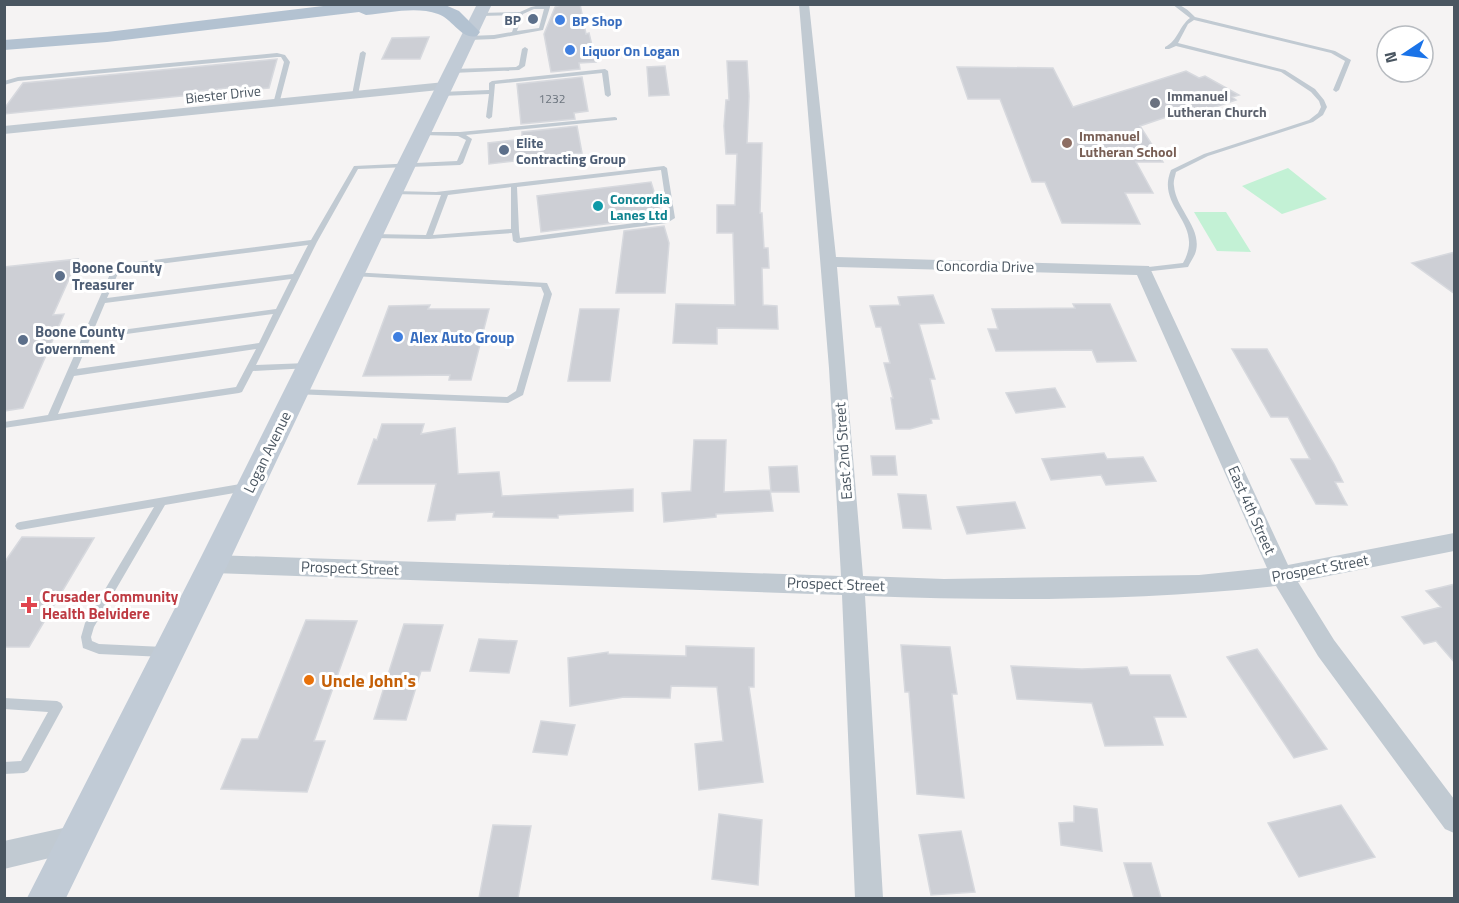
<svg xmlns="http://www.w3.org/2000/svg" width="1459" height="903" font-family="'Titillium Web',sans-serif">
<rect width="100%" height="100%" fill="#f5f3f3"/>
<path fill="#c3f1d5" d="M1288 168 1327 199 1282 214 1242 186Z
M1194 212H1226L1251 252 1217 251Z"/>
<path fill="#cdcfd5" stroke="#d7d9de" stroke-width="1.5" d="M564 4H580L586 34 589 33 596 62 579 63 580 69 551 72 544 34 555 7Z
M429 37 420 59H382L392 38Z
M277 59 269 88 244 90 246 86 192 92 191 95 4 114V109L23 83Z
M727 61H747L749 96 747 143H762L760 213H762L764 248H768L769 268H762L763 305 777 306 778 329 717 328V344L673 343 676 304 735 305 733 233H717V205H735L737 154H726L724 126 726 100H729Z
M665 66 669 95 649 96 647 67Z
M957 67 1053 68 1073 107 1186 71 1199 78 1205 76 1239 95 1232 97 1236 100 1189 116 1181 112 1140 126 1163 162H1136L1153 193H1125L1140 224 1062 223 1045 182H1032L1000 99H968Z
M582 77 588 111 574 113 575 119 521 124 517 84Z
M577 126 582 153 489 164 488 143 522 139V132Z
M651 182 662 217 541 232 537 196Z
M664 226 669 243 665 293H616L624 231Z
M1455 252V294L1412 263Z
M78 259 53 315 64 314 23 408 4 411V267Z
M933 295 944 323 919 324 935 379H930L939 419H931L932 423 910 429H896L891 398H893L884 363H890L881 327H876L870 306 900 305 898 297Z
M1073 304H1110L1136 361 1097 362 1092 350 996 351 988 329H998L992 309 1075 308Z
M430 305 428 309H489L471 380H449L450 375 363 376 389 306Z
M580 309H619L610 381H568Z
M1232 349H1267L1334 464 1343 482H1335L1347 505 1316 504 1291 459H1310L1288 417H1271Z
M1055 388 1065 407 1016 413 1006 393Z
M382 424H424L421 434 455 428 458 474 499 472 502 496 633 489V511L558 515V518L493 517 494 512 456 514 455 520 428 521 436 484H358L374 439 377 440Z
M694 440H726L724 492 770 490 773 511 716 514V517L664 522 662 493 691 491Z
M1104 453 1107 459 1143 457 1156 481 1106 485 1101 475 1051 480 1042 459Z
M871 456H895L897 475H873Z
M797 466 799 492H771L769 467Z
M898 494 926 495 931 529 903 528Z
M1015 502 1025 528 967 534 957 507Z
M22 537 94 538 29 647H4V563Z
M1455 584V663L1436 641 1424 644 1402 617 1441 607 1426 591Z
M306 620 357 621 314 741H325L307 792 221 789 242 739H258Z
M404 624 443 625 430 671H421L406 720 374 719Z
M479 639 517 641 509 673 470 671Z
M901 645 950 647 957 694H952L964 798 917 794 909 692H905Z
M686 646 754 648V687H749L763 782 699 790 695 744 723 741 717 687 671 686 670 698 624 697 570 706 568 658 608 652V654L686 656Z
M1257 649 1327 749 1294 758 1227 657Z
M1011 666 1082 669 1127 667 1130 675H1170L1186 717H1154L1163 745 1105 746 1092 703 1017 699Z
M541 721 575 725 567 755 533 752Z
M1341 805 1375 857 1299 877 1268 823Z
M1074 806 1097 809 1102 851 1061 845 1059 823 1074 822Z
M719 814 762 820 758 885 712 879Z
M493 825 531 826 518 898H479Z
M961 831 975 892 931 895 919 835Z
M1124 863H1151L1161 898H1134Z"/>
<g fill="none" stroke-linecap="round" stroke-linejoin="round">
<path fill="#c1cad2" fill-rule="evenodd" d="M545 4H550V7L543 30 494 39 469 40 466 38 469 36 494 35 512 32 518 15 480 16 478 15V13L520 12 531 7ZM534 9H544L539 28 517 31 523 14Z
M1172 4C1182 4 1188 10 1195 17L1335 51 1351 60 1339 90 1336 92 1333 90 1345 61 1331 53 1194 20 1188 24 1178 43 1285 70 1315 89 1324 100 1327 107 1323 115 1313 122 1208 156 1176 172C1175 177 1173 181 1174 186 1176 210 1204 229 1195 254 1193 258 1190 263 1188 267L1143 272H1140V268L1183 263C1206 223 1155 208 1171 170L1204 154 1309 120 1318 113 1321 107 1319 101 1311 92 1281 72 1176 46 1169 49H1165V47C1178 41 1179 26 1190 18Z
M525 47 528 49 525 66 519 70 452 73 449 71 452 69 516 67 519 65 522 49Z
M363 51 366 53 358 95 355 97 352 95 360 53Z
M277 53 285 55 290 62 279 104 276 106 273 104 284 62 281 57H277L18 81 4 85V81L18 77Z
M605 69 608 71 611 95 608 97 605 95 602 73 495 84 492 117 489 119 486 117 489 94 441 96 438 94 441 92 489 90V83L492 81Z
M615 117 617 118V120L466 135 472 139 463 163 460 165 358 169 317 242 256 365 307 363 311 366 310 368 253 371 242 392 239 393 4 428V422L48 415 114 265 311 240 354 166 457 161 466 140 458 136 422 135 419 133 420 132H460ZM308 245 293 274 107 298 120 269ZM291 279 276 309 92 334 105 303ZM273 314 259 343 77 369 90 339ZM256 349 236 387 58 414 74 376Z
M664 166 667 168 675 218 667 223 517 243 513 241 512 233 429 239 372 238 368 236 372 234 426 235 441 195 391 194V192L393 191 436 192ZM661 170 668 217 665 219 520 238 519 231 517 187ZM511 187V229L433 235 448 195Z
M351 272 547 283 552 294 523 395 508 403 294 394 293 392 297 389 507 397 516 391 544 294 541 287 354 276H351Z
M246 483 249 484 251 487 249 490 246 491 165 505 94 627 91 637 92 641 99 644 164 647 168 648 169 652 168 656 164 657 99 654 83 648 81 637 85 623 154 507 20 530 17 529 15 526 17 523 20 522Z
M4 698 57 701 61 703 63 707 28 771 24 773 4 774V762L21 761 48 712 4 709Z"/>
<path fill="#c1cad2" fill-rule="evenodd" d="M799 4H809L836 257 1149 266 1288 565 1454 533V551L1298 582 1334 640 1454 799V833L1445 829 1318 656 1276 586C1140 601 1001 601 865 596L883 898H855L842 595 213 573 205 571 202 564 205 557 213 555 841 576 829 368ZM837 267 1137 275 1267 568 1199 575 944 579 863 576Z
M445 82 449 83 451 86 449 89 4 134V126Z
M77 825 87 829 91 839 87 849 4 869V841Z"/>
<path fill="#c1cbd6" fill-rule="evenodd" d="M477 4H492L228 564 66 898H27L202 555Z"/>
<path fill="#b3c2d1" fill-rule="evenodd" d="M340 4H443L459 11 480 32 477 36C461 40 453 19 438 14 416 6 388 13 366 15L359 12 107 42 4 50V40L107 32Z"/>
</g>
<g fill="#5c6f8a" stroke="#fff" stroke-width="2">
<circle cx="533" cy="19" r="6"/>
<circle cx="504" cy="150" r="6"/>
<circle cx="60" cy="276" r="6"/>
<circle cx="23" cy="340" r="6"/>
</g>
<g fill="#3f7fe0" stroke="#fff" stroke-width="2">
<circle cx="560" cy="20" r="6"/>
<circle cx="570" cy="50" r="6"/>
<circle cx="398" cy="337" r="6"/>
</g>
<circle fill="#6b7280" stroke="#fff" stroke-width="2" cx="1155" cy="103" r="6"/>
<circle fill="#8d6e63" stroke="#fff" stroke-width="2" cx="1067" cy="143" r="6"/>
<circle fill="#0f9aa8" stroke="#fff" stroke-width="2" cx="598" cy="206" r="6"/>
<path fill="#e0444e" stroke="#fff" stroke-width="2" d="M26 596h6v6h6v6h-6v6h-6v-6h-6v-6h6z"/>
<circle fill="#e8710a" stroke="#fff" stroke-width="2" cx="309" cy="680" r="6"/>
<g text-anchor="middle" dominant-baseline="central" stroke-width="6" stroke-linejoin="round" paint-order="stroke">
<g font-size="12" fill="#6b747e">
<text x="552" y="98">1232</text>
</g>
<g font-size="14" font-weight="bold" fill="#4e5e75" stroke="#fff" text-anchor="end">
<text x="521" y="19">BP</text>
<text x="516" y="142" text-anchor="start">Elite<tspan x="516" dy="16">Contracting Group</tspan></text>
</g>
<g font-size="14" font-weight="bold" fill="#366cbe" stroke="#fff" text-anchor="start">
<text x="572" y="20">BP Shop</text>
<text x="582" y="50">Liquor On Logan</text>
</g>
<g font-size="14" fill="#4a5661" stroke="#fff">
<text transform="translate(223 94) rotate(-6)">Biester Drive</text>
</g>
<g font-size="14" font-weight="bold" fill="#5b616d" stroke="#fff" text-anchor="start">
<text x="1167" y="95">Immanuel<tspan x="1167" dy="16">Lutheran Church</tspan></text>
</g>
<g font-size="14" font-weight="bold" fill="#785e54" stroke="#fff" text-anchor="start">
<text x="1079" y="135">Immanuel<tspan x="1079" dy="16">Lutheran School</tspan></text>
</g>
<g font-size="14" font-weight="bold" fill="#0d838f" stroke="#fff" text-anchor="start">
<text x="610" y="198">Concordia<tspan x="610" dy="16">Lanes Ltd</tspan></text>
</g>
<g font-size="15" fill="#4a5661" stroke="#fff">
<text transform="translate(985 266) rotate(1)">Concordia Drive</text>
<text transform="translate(843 451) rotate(-94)">East 2nd Street</text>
<text transform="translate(267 452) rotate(-64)">Logan Avenue</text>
<text transform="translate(1252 510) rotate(66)">East 4th Street</text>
<text transform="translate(350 568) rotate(2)">Prospect Street</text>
<text transform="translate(1320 568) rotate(-10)">Prospect Street</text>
<text transform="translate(836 584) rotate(2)">Prospect Street</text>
</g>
<g font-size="15" font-weight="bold" fill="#4e5e75" stroke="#fff" text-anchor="start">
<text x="72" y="267">Boone County<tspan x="72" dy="17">Treasurer</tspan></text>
<text x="35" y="331">Boone County<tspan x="35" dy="17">Government</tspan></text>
</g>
<g font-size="15" font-weight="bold" fill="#366cbe" stroke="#fff" text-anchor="start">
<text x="410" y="337">Alex Auto Group</text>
</g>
<g font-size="15" font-weight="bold" fill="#be3a42" stroke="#fff" text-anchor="start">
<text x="42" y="596">Crusader Community<tspan x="42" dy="17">Health Belvidere</tspan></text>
</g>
<g font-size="18" font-weight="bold" fill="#c56008" stroke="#fff" text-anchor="start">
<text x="321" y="680">Uncle John's</text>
</g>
</g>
<rect width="1459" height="903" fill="none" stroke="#4a5661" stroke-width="12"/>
<g transform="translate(1405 54) rotate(257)"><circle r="28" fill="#ffffff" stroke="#b7bbc0" stroke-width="1.5"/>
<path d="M0-4.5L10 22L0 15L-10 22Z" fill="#1a73e8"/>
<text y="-9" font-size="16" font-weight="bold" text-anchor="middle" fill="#4a5661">N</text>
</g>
</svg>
